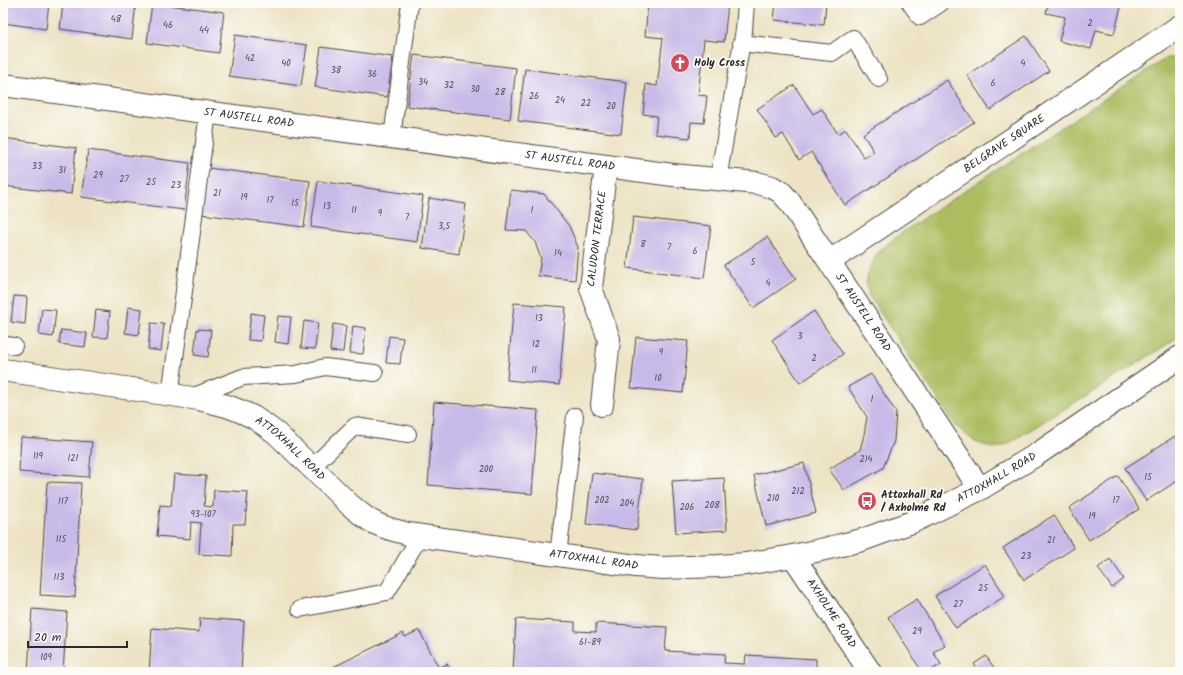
<svg xmlns="http://www.w3.org/2000/svg" width="1183" height="675" font-family="Kalam,sans-serif">
<rect width="100%" height="100%" fill="#fdfcf7"/>
<filter id="ink" filterUnits="userSpaceOnUse"><feTurbulence type="fractalNoise" baseFrequency=".025" numOctaves="2"/><feDisplacementMap in="SourceGraphic" scale="8" xChannelSelector="R" yChannelSelector="G"/><feConvolveMatrix kernelMatrix="1 2 1 2 8 2 1 2 1" color-interpolation-filters="sRGB"/></filter>
<filter id="wash" filterUnits="userSpaceOnUse"><feTurbulence type="fractalNoise" baseFrequency=".012" numOctaves="4" result="noise"/><feDisplacementMap in="SourceGraphic" scale="16" xChannelSelector="R" yChannelSelector="G"/><feGaussianBlur stdDeviation="0.9" result="paint"/><feColorMatrix in="noise" values="0 0 0 0 0 0 0 0 0 0 0 0 0 0 0 0 0 1.4 0 .05"/><feComposite in="paint" operator="in"/></filter>
<g filter="url(#wash)">
<rect width="100%" height="100%" fill="#ede3c4"/>
<path fill="#acbd60" stroke="#6c7446" d="M1166 58H1180V336L1110 381 1004 446 993 448 975 442 955 425 869 296 866 283 869 269 879 251 904 231Z"/>
<g id="blocks">
<path fill="#c8bae8" d="M3 3H49L46 29 3 23Z
M63 3H136L132 39 60 29Z
M152 3 224 12 219 53 147 43Z
M648 3H728L724 42 704 40 698 95 707 96 704 123 691 122 690 138 655 134 657 116 643 114 646 84 657 86 663 38 645 36Z
M776 3H826L824 25 774 20Z
M1048 3H1122L1114 34 1096 30 1091 49 1059 41 1065 17 1046 13Z
M235 35 307 45 301 86 229 76Z
M1026 36 1049 71 990 110 967 75Z
M321 47 393 57 387 97 315 87Z
M414 55 516 68 510 119 407 106Z
M525 69 627 82 621 134 518 121Z
M947 80 974 122 845 205 811 152 799 160 783 134 776 138 757 109 794 85 813 114 822 109 838 134 846 129 864 158 874 152 863 134Z
M3 138 76 148 71 194 3 186Z
M88 150 190 163 184 210 81 197Z
M208 168 310 181 304 227 201 214Z
M318 181 423 196 417 242 311 227Z
M511 190 544 194 569 226 578 247 575 280 538 276 541 259 535 242 526 231 506 230Z
M429 198 466 204 459 254 422 248Z
M633 217 711 226 704 278 627 268Z
M767 237 796 279 753 308 724 265Z
M14 296 27 297 25 324 11 322Z
M514 303 566 307 559 385 507 380Z
M128 307 142 309 139 335 125 333Z
M42 309 56 310 53 337 39 335Z
M96 310 110 312 107 338 93 337Z
M814 311 843 354 800 383 772 340Z
M251 313 264 315 261 341 248 340Z
M278 316 291 317 288 344 275 342Z
M304 321 318 323 315 349 301 348Z
M151 323 164 324 161 351 148 349Z
M333 324 346 326 343 352 330 351Z
M353 326 366 328 363 354 350 353Z
M197 329 211 330 208 357 194 355Z
M61 330 87 333 85 347 59 344Z
M389 336 403 338 400 364 386 363Z
M636 337 688 341 683 393 631 388Z
M871 374 896 412 894 441 883 468 844 490 829 469 860 450 864 435 867 417 848 387Z
M434 402 538 410 532 494 428 485Z
M1175 436 1180 445V479L1146 501 1125 468Z
M21 437 92 442 89 477 19 472Z
M804 463 816 513 766 526 754 475Z
M592 473 643 479 637 530 586 524Z
M174 474 206 476 204 506 213 507 214 490 248 492 245 524H233L232 556 199 554 201 523 191 522 190 539 157 536 160 505 171 506Z
M1118 476 1139 509 1089 540 1069 508Z
M724 478 727 530 676 533 672 481Z
M47 482 81 483 75 597 40 595Z
M1054 515 1074 548 1024 580 1003 548Z
M1110 559 1124 579 1112 588 1098 568Z
M985 564 1005 596 956 628 935 596Z
M917 599 945 645 933 652 941 664 929 672H922L888 617Z
M32 609 67 612 63 672H28Z
M200 618 244 621 241 672H149L152 628 199 632Z
M516 619 575 622V631L596 632V623L667 627 665 651 725 654 724 663 745 664 746 655 816 659V672H513Z
M419 630 439 668 447 664 451 672H323L403 633 405 637Z
M986 656 997 672H979L974 664Z"/>
</g>
</g>
<g filter="url(#ink)">
<use href="#blocks" fill-opacity="0" stroke="#484742" stroke-width="1"/>
<g fill="none" stroke-linecap="round" stroke-linejoin="round">
<defs>
<path id="service" d="M910 3 920 17 941 3
M741 43 832 53 853 38 879 79
M392 137 410 3
M718 179 744 30 746 3
M3 344 14 346
M170 395 208 113
M189 398 243 377 296 374 325 367 375 373
M311 468 355 426 408 434
M558 555 575 416
M300 609 387 592 420 536"/>
<g id="minor">
<path id="s1" d="M3 85 673 175 757 183 772 187 781 192 789 201 980 489"/>
<path id="s2" d="M830 261 1180 26"/>
<path id="s3" d="M3 370 199 399 227 406 240 411 253 417 265 425 276 433 350 505C359 512 367 520 377 524 387 529 398 531 408 534L636 566 662 568 719 566 746 564 793 556 829 548 862 540 912 522 980 489 1036 455 1180 357"/>
<path id="s4" d="M602 405 609 339 591 288 606 166"/>
<path id="s5" d="M793 556 870 672"/>
</g>
</defs>
<use href="#service" stroke="#484742" stroke-width="18"/>
<use href="#minor" stroke="#484742" stroke-width="24"/>
<use href="#service" stroke="#fff" stroke-width="16"/>
<use href="#minor" stroke="#fff" stroke-width="22"/>
</g>
</g>
<defs>
<symbol id="church-disc" viewBox="-11 -11 22 22"><circle r="9.5" fill="#d1495b" stroke="#fdfcf7"/><path d="M-1.2-6h2.4v3.5h3.3v2.4h-3.3V6h-2.4V-.1h-3.3v-2.4h3.3Z" fill="#fff"/></symbol>
<symbol id="bus-disc" viewBox="-11 -11 22 22"><circle r="9.5" fill="#d1495b" stroke="#fdfcf7"/><path d="M-5-6H5V4H4V6H2V4H-2V6H-4V4H-5ZM-3.5-4V0h7V-4ZM-3.5 1.2v1.5H-2V1.2ZM2 1.2v1.5H3.5V1.2Z" fill="#fff"/></symbol>
</defs>
<g fill-rule="evenodd">
<use href="#church-disc" x="669" y="52" width="22" height="22"/>
<use href="#bus-disc" x="856" y="490" width="22" height="22"/>
</g>
<g text-anchor="middle" dominant-baseline="central" stroke-width="3.5" stroke-linejoin="round" paint-order="stroke">
<g font-size="9" fill="#524f5a">
<text x="116" y="19">48</text>
<text x="1090" y="23">2</text>
<text x="168" y="25">46</text>
<text x="204" y="30">44</text>
<text x="250" y="58">42</text>
<text x="286" y="63">40</text>
<text x="1023" y="63">4</text>
<text x="336" y="70">38</text>
<text x="372" y="74">36</text>
<text x="423" y="82">34</text>
<text x="993" y="83">6</text>
<text x="449" y="85">32</text>
<text x="475" y="89">30</text>
<text x="500" y="92">28</text>
<text x="534" y="96">26</text>
<text x="560" y="100">24</text>
<text x="586" y="103">22</text>
<text x="611" y="106">20</text>
<text x="37" y="166">33</text>
<text x="62" y="170">31</text>
<text x="98" y="175">29</text>
<text x="124" y="179">27</text>
<text x="151" y="182">25</text>
<text x="176" y="185">23</text>
<text x="217" y="193">21</text>
<text x="244" y="197">19</text>
<text x="270" y="200">17</text>
<text x="295" y="203">15</text>
<text x="327" y="206">13</text>
<text x="354" y="210">11</text>
<text x="532" y="210">1</text>
<text x="380" y="213">9</text>
<text x="407" y="217">7</text>
<text x="444" y="226">3,5</text>
<text x="643" y="244">8</text>
<text x="669" y="247">7</text>
<text x="695" y="251">6</text>
<text x="558" y="253">14</text>
<text x="753" y="262">5</text>
<text x="768" y="283">4</text>
<text x="539" y="318">13</text>
<text x="800" y="336">3</text>
<text x="536" y="344">12</text>
<text x="661" y="352">9</text>
<text x="814" y="358">2</text>
<text x="534" y="370">11</text>
<text x="658" y="378">10</text>
<text x="872" y="399">1</text>
<text x="38" y="456">119</text>
<text x="73" y="458">121</text>
<text x="866" y="459">214</text>
<text x="486" y="469">200</text>
<text x="1148" y="477">15</text>
<text x="798" y="491">212</text>
<text x="773" y="498">210</text>
<text x="602" y="500">202</text>
<text x="1116" y="500">17</text>
<text x="63" y="501">117</text>
<text x="627" y="503">204</text>
<text x="712" y="505">208</text>
<text x="687" y="507">206</text>
<text x="203" y="514">93-107</text>
<text x="1092" y="516">19</text>
<text x="61" y="539">115</text>
<text x="1051" y="540">21</text>
<text x="1026" y="556">23</text>
<text x="59" y="577">113</text>
<text x="983" y="588">25</text>
<text x="958" y="604">27</text>
<text x="917" y="631">29</text>
<text x="590" y="642">61-89</text>
<text x="46" y="657">109</text>
</g>
<g font-size="11" font-weight="bold" fill="#2b2b2b" stroke="#fdfcf7" text-anchor="start">
<text x="694" y="63">Holy Cross</text>
<text x="881" y="495">Attoxhall Rd<tspan x="881" dy="13">/ Axholme Rd</tspan></text>
</g>
<g font-size="11" fill="#2b2b2b" stroke="#fdfcf7">
<text stroke="none"><textPath href="#s1" startOffset="248">ST AUSTELL ROAD</textPath></text>
<text stroke="none"><textPath href="#s2" startOffset="210">BELGRAVE SQUARE</textPath></text>
<text stroke="none"><textPath href="#s1" startOffset="572">ST AUSTELL ROAD</textPath></text>
<text stroke="none"><textPath href="#s4" startOffset="170">CALUDON TERRACE</textPath></text>
<text stroke="none"><textPath href="#s1" startOffset="932">ST AUSTELL ROAD</textPath></text>
<text stroke="none"><textPath href="#s3" startOffset="304">ATTOXHALL ROAD</textPath></text>
<text stroke="none"><textPath href="#s3" startOffset="1060">ATTOXHALL ROAD</textPath></text>
<text stroke="none"><textPath href="#s3" startOffset="640">ATTOXHALL ROAD</textPath></text>
<text stroke="none"><textPath href="#s5" startOffset="69">AXHOLME ROAD</textPath></text>
</g>
</g>
<rect width="1183" height="675" fill="none" stroke="#fdfcf7" stroke-width="16"/>
<path d="M28 641v6h99v-6" fill="none" stroke="#2b2b2b" stroke-width="2"/>
<text x="34" y="641" font-size="12" fill="#2b2b2b" stroke="#fdfcf7" stroke-width="3" paint-order="stroke">20 m</text>
</svg>
